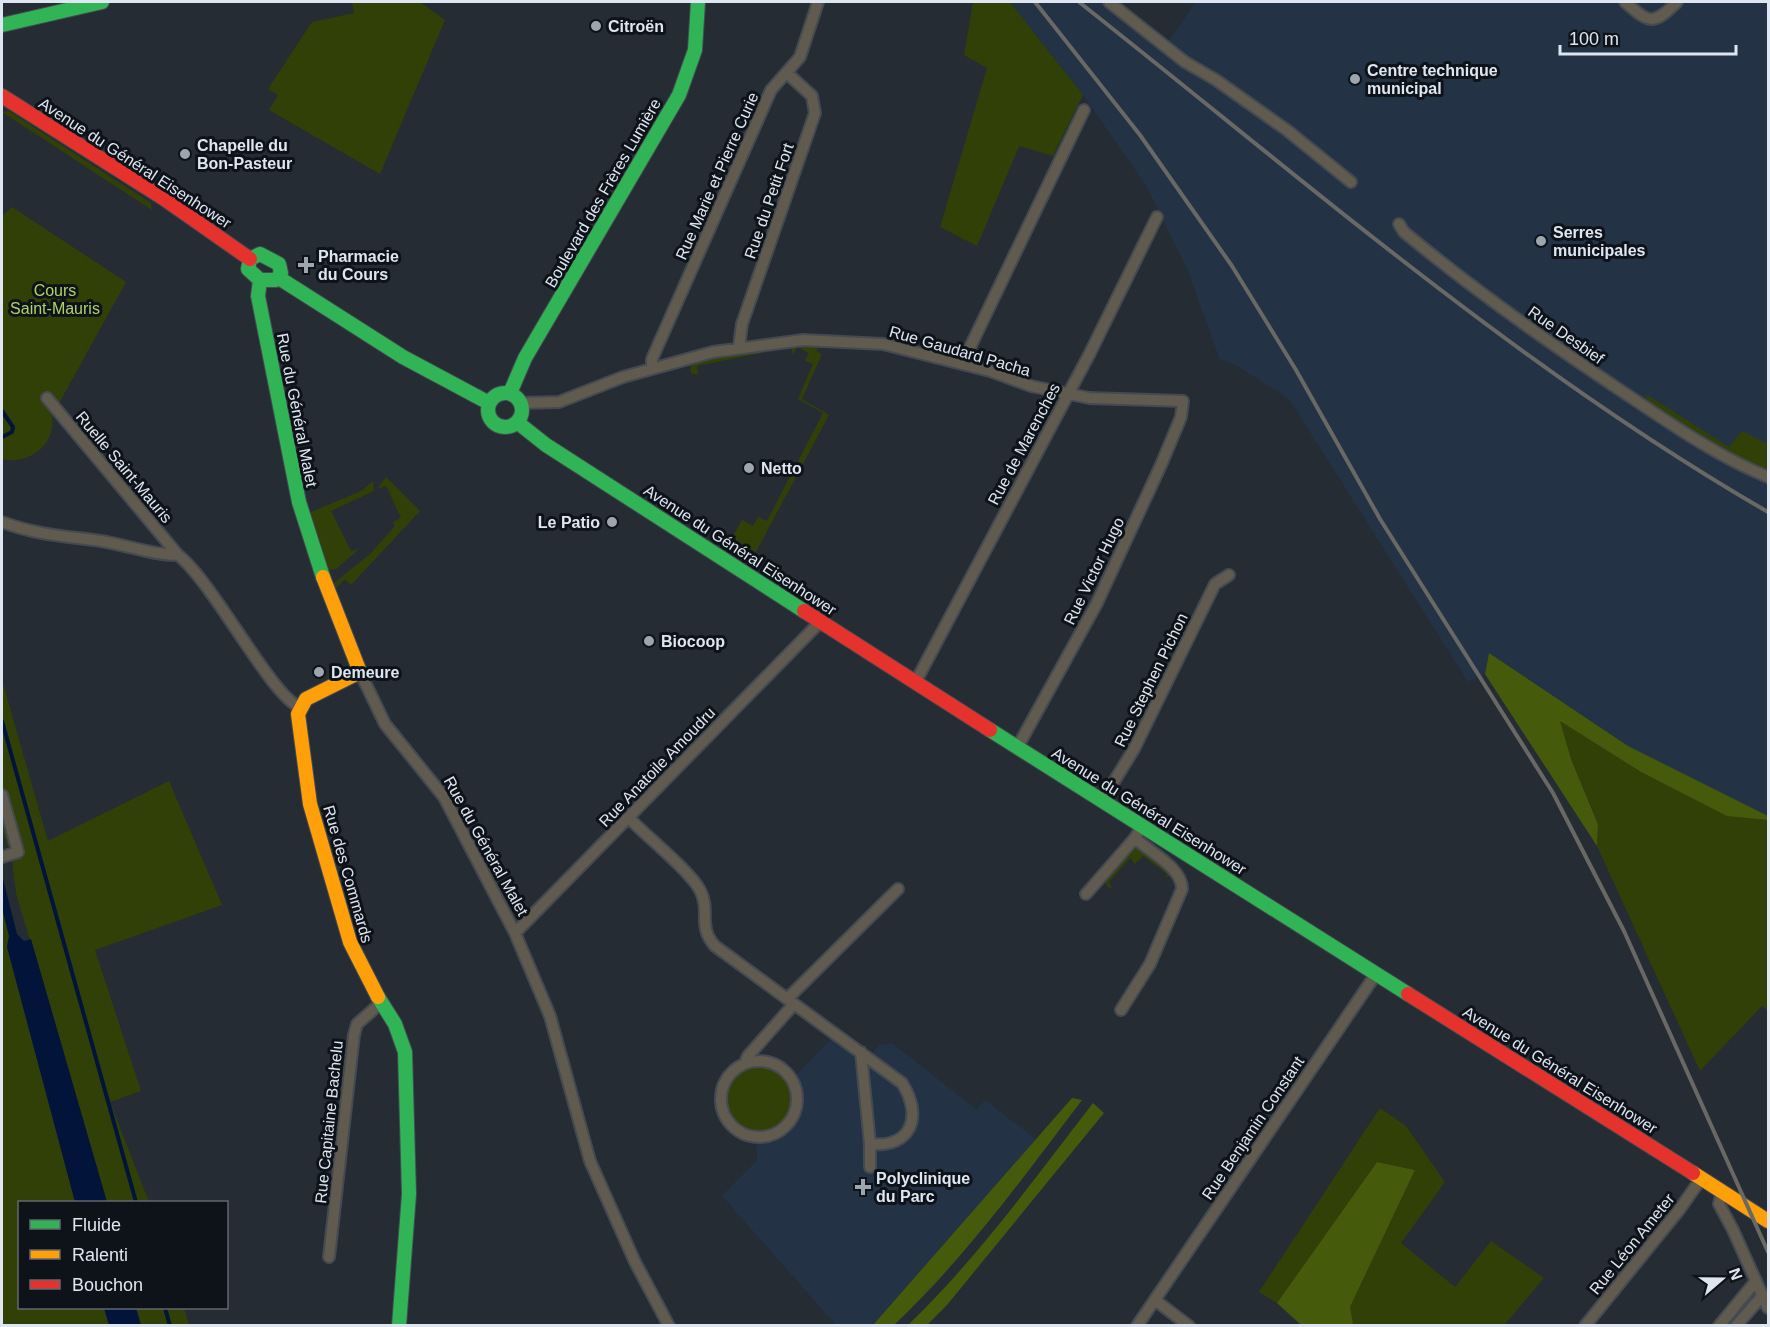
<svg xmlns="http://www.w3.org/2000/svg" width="1770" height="1327" font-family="Arial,sans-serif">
<rect width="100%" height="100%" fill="#252c34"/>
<path fill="#233245" d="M1010 2H1103L1163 49 1196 2H1768V816L1628 746 1489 654 1485 674 1468 682 1289 399 1234 364 1220 360 1188 271 1145 184 1083 95Z
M832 1038 866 1061 879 1045 892 1043 976 1109 985 1100 1036 1139 873 1325H836L722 1196 757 1160 756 1141 773 1137 787 1129 797 1116 799 1097 794 1077Z"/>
<path fill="#314007" d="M352 2H420L445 20 380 174 269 110 278 95 268 89 312 22 354 13Z
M973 2H1010L1083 95 1053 156 1019 146 977 246 940 227 987 68 964 55Z
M9 111 151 203 152 210 2 112Z
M12 207 126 282 52 416C56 445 29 465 2 459V216Z
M801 345 819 346 816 351 822 354 802 399 829 415 756 552 732 538 742 520 753 526 758 517 767 521 823 413 798 399 813 364 805 361 809 353 797 347 793 355 791 347 697 366 698 375 691 373V363L726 355Z
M1646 394 1729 447 1742 431 1768 444V471L1737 457 1647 401Z
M386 477 420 511 351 585 345 579 336 588 334 583 370 554 395 526 393 522 401 518 386 486 377 489Z
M373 481 374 491 331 511 351 551 359 549 336 569 329 570 311 512 361 491Z
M2 680 48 841 169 781 222 905 95 950 141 1091 110 1102 149 1202H107L16 893 12 860 2 829Z
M1559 720 1641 772 1727 815 1768 820V1011L1762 1006 1700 1071 1597 846 1598 823 1571 759Z
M1136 845 1170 872V875L1165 878 1167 874 1143 856 1135 864 1130 858 1109 882 1112 888H1109L1104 881Z
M2 908 9 936 7 947 75 1202H20V1308H104L109 1325H2Z
M721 1099a38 38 0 1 1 76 0a38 38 0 1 1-76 0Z
M1380 1108 1406 1126 1445 1182 1401 1243 1455 1287 1491 1241 1544 1278 1504 1325 1351 1324 1350 1307 1415 1170 1377 1162 1277 1303 1259 1292Z
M136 1308H184L189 1325H141Z"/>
<path fill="#465a0b" d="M1489 653 1628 746 1768 816V820L1727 816 1641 772 1560 721 1571 759 1598 824 1597 846 1485 674Z
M1072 1098 1082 1100C1023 1178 965 1258 894 1325H873Z
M1093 1103 1104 1113 947 1305 927 1325H908C977 1259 1034 1179 1093 1103Z
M1377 1162 1415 1170 1350 1307 1353 1325H1301L1277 1303Z"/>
<path fill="#03143b" d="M2 875 17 934 24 941 31 939 107 1202H75L7 947 9 936 2 908Z
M104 1308H136L141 1325H109Z"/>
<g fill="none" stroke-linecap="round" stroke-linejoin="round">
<path stroke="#03143b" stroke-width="4" d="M2 411 13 427 12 432 2 437
M2 721 136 1202
M165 1308 170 1326"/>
<defs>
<path id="street" d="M1109 2 1185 62 1216 80 1288 131 1351 182
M1625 2C1649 23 1653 26 1677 2
M1399 224 1404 232C1475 291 1549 343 1626 394 1671 424 1718 457 1768 477
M739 347 742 324 815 113 812 96 788 74
M962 364 1084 110
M652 369V359L771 90 800 57 818 2
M47 398 178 555
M521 403 559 402 623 377 713 352 803 340 883 344 990 371 1031 386 1089 398 1183 401 1181 417 1161 465 1097 603 1017 748
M2 522C37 535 64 536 101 541 127 545 151 555 178 555 214 583 272 698 300 707
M360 672 385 724 444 797 515 933 550 1016 590 1161 635 1262 669 1326
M915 683 1090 353 1157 217
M2 795 18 852 2 857
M1102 801 1134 749 1215 584 1229 575
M629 818C647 837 689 870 700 890 711 911 697 926 715 946L902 1083C923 1116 912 1148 870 1144
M1086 894 1135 838
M515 933 820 622
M787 999 898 889
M1121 1010 1150 964 1182 889C1182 867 1149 852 1135 838L1142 826
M861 1052 870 1144V1167
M721 1099a38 38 0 1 1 76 0a38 38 0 1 1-76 0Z
M745 1063 748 1056 794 1004
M1722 1192 1719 1204 1733 1230 1768 1308
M329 1257 354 1035 357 1024 382 1002
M1155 1300 1189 1326
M1137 1326 1376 974
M1585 1326 1679 1210 1701 1179
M1719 1326 1756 1281
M1736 1326 1763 1295"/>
<path id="fast" d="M2 25 102 2
M260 254 279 264 281 273 276 280H260L248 269 250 259Z
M279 278 403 357 489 403
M260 280 258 296 299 502 323 577
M488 410a17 17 0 1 1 34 0a17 17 0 1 1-34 0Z
M510 393 525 358 679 95 695 50 698 2
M517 422 546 445 804 611
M990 730 1408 994
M378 997 395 1024 405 1052 409 1194 399 1326"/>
<path id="slow" d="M323 577 360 672 306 699 298 714 310 804 350 942 378 997
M1693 1173 1768 1221"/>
<path id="jam" d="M2 96 163 198 250 259
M804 611 990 730
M1408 994 1693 1173"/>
</defs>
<use href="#street" stroke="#444a51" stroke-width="14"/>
<use href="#fast" stroke="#444a51" stroke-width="16"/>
<use href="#slow" stroke="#444a51" stroke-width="16"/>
<use href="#jam" stroke="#444a51" stroke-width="16"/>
<use href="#street" stroke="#615a4f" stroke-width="10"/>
<use href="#fast" stroke="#30b455" stroke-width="14"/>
<use href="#slow" stroke="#ff9f0a" stroke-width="14"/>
<use href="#jam" stroke="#e5322d" stroke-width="14"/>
<path stroke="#696864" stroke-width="4" d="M1035 2 1140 135 1232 266 1296 370 1380 519 1553 793 1624 931 1768 1252
M1079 2C1303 179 1520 369 1768 512"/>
</g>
<g fill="#9da5af" stroke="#0e131a" stroke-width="2">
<circle cx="596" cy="26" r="6"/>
<circle cx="1355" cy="79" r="6"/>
<circle cx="185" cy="154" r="6"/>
<circle cx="1541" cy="241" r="6"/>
<path d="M303 256h6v6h6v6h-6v6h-6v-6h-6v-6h6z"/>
<circle cx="749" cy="468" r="6"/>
<circle cx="612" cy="522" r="6"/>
<circle cx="649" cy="641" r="6"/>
<circle cx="319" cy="672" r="6"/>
<path d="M860 1178h6v6h6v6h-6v6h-6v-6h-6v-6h6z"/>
</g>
<g text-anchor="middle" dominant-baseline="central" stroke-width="6" stroke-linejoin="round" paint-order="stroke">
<g font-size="16" font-weight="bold" fill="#dee6f1" stroke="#0e131a" text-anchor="start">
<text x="608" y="26">Citroën</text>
<text x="1367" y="70">Centre technique<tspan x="1367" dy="18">municipal</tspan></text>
<text x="197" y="145">Chapelle du<tspan x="197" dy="18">Bon-Pasteur</tspan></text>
<text x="1553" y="232">Serres<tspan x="1553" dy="18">municipales</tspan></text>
<text x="318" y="256">Pharmacie<tspan x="318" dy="18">du Cours</tspan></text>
<text x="761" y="468">Netto</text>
<text x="600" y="522" text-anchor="end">Le Patio</text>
<text x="661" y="641">Biocoop</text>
<text x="331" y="672">Demeure</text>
<text x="876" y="1178">Polyclinique<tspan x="876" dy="18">du Parc</tspan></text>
</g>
<g font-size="16" fill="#dee6f1" stroke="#0e131a">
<text transform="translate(135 163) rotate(33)">Avenue du Général Eisenhower</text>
<text transform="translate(717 176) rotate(-66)">Rue Marie et Pierre Curie</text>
<text transform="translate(603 193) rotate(-60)">Boulevard des Frères Lumière</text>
<text transform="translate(769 201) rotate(-71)">Rue du Petit Fort</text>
<text transform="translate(1566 335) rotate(35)">Rue Desbief</text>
<text transform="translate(960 351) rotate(16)">Rue Gaudard Pacha</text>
<text transform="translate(297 410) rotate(79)">Rue du Général Malet</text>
<text transform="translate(1024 444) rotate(-62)">Rue de Marenches</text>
<text transform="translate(124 467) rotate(50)">Ruelle Saint-Mauris</text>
<text transform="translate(740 550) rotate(33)">Avenue du Général Eisenhower</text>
<text transform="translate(1094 571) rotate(-64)">Rue Victor Hugo</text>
<text transform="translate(1151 680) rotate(-64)">Rue Stephen Pichon</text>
<text transform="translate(657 767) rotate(-46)">Rue Anatoile Amoudru</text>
<text transform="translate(1149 811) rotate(32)">Avenue du Général Eisenhower</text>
<text transform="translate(486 846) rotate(61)">Rue du Général Malet</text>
<text transform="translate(348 874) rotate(74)">Rue des Commards</text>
<text transform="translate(1560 1070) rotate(32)">Avenue du Général Eisenhower</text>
<text transform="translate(329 1122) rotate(-84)">Rue Capitaine Bachelu</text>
<text transform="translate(1253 1128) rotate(-56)">Rue Benjamin Constant</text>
<text transform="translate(1632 1244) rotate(-51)">Rue Léon Ameter</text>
</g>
<g font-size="16" fill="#b0d266" stroke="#0e131a">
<text x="55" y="290">Cours<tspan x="55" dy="18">Saint-Mauris</tspan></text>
</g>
</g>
<rect width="1770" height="1327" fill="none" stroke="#dee6f1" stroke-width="6"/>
<rect x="18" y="1201" width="210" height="108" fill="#0e131a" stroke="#616770" stroke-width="1.5"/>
<rect x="30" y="1220" width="30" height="9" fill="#30b455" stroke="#616770" stroke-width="1.5"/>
<text x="72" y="1231" font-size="18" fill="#dee6f1">Fluide</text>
<rect x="30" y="1250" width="30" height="9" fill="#ff9f0a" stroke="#616770" stroke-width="1.5"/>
<text x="72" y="1261" font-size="18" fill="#dee6f1">Ralenti</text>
<rect x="30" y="1280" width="30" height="9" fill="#e5322d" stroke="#616770" stroke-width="1.5"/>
<text x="72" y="1291" font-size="18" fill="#dee6f1">Bouchon</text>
<g transform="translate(1722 1279) rotate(70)" stroke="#0e131a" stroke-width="4.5" paint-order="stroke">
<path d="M0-4.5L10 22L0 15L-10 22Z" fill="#dee6f1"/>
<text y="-9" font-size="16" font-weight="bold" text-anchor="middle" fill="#dee6f1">N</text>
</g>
<path d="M1560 45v9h176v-9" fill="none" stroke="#dee6f1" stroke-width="3"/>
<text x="1569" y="45" font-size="18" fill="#dee6f1" stroke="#0e131a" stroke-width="4.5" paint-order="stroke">100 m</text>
</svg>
